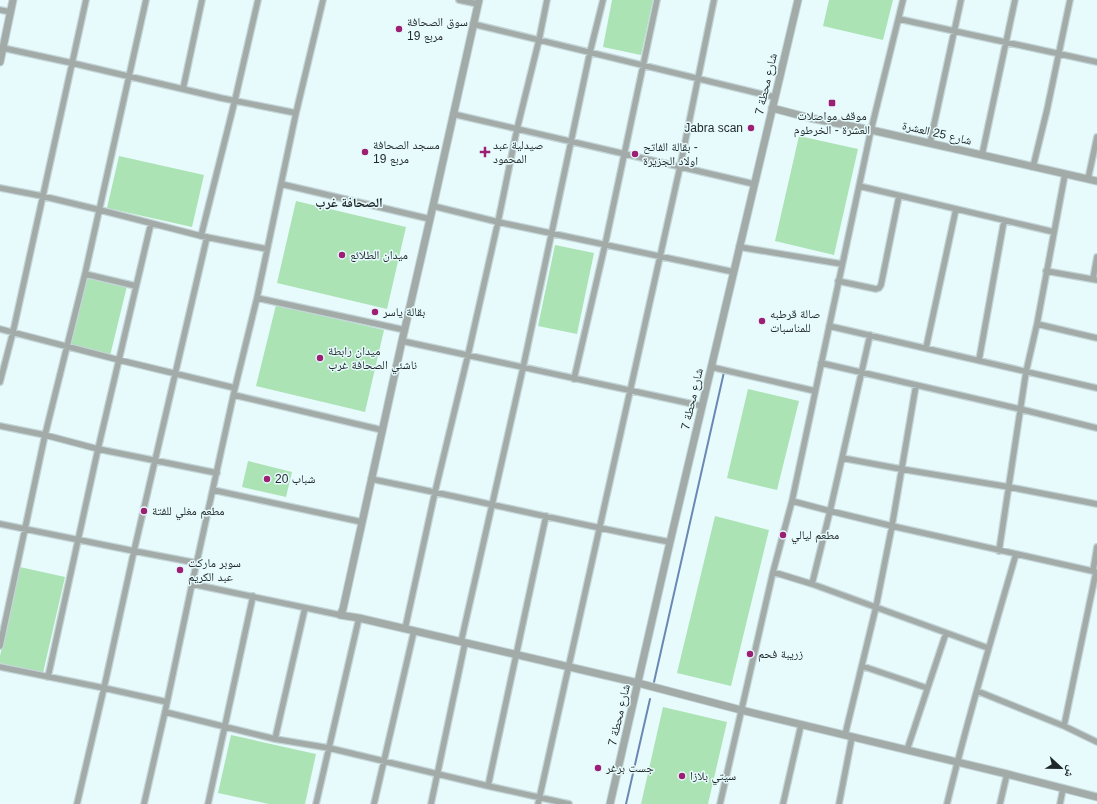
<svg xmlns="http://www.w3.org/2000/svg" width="1097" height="804" font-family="Arial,'Noto Naskh Arabic',sans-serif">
<rect width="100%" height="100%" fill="#e7fbfd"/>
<path fill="#abe3b4" d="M612 0H653L641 55 603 47Z
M829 0H893L883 40 823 26Z
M799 136 858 149 834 255 775 241Z
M119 156 204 175 192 227 107 208Z
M296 201 406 227 387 309 277 283Z
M555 245 594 253 577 334 538 326Z
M83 275 127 286 110 356 66 346Z
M276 305 384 330 365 412 256 386Z
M748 389 799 401 777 490 727 478Z
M248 461 292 472 286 497 242 487Z
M715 516 769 530 731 686 677 673Z
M20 567 65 577 43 673 0 663V656Z
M663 707 727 722 708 804H641Z
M231 735 316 754 305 804H269L218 793Z"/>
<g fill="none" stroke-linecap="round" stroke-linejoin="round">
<path stroke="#6b88b5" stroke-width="2" d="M654 682 724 372
M626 804 650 699"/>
<defs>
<path id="minor" d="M459 0 478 4
M0 10 11 12
M899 19 1097 62
M473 24 774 97
M3 48 72 63 221 98 296 113
M183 89 202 0
M453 114 754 184
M930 143 961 0
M982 155 1015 0
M1033 167 1047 110 1070 0
M1088 179 1097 137
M281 184 430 219
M859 186 1054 232
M0 188 42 196 100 210 201 236 267 249
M433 206 498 222 734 272
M201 236 235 100 258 0
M739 247 842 264
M1046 271 1097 280
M85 274 136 286
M1093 279 1097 257
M838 281 876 289 879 288 881 285 899 196
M257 298 405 330
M1037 324 1097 338
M829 326 1097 388
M0 329 119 360 235 388
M402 341 702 406
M926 348 956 209
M979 360 1004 221
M821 363 1020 409 1097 428
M711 367 815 391
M574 379 605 245 657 0
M0 382 13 332 86 0
M234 395 382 430
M0 426 45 435 98 449 217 473
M842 458 901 469 1009 487 1097 504
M371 479C471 499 570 523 670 542
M213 490 362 522
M792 501 830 511 892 526 1097 572
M0 524 134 551 197 563
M999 551 1026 372 1037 324 1065 174
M1093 571 1097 547
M773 572 812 584 988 648
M192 584 340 615
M812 584 830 511 870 335
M405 629 435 492 468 355 498 222 517 129 539 40 547 0
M461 642 523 368 590 52 603 0
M0 646 45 435 85 274 146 0
M862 666 927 688
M0 667 104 688 167 702
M48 677 98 449 151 223
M977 691 1064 726 1097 742
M165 712 275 739 329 748 488 786 569 804
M1064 726 1096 572
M845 735 876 607 892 526 916 385
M275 739 305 608
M907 750 946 633
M488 786 546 516
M77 804 104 688 134 551 207 237
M144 804 165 712 192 584 235 388 257 298 296 113 323 0
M208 804 253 596
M316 804 359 618
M374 804 414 631
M431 804 465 643
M538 804 680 167 714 0
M720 804 773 572 792 501 871 130 903 0
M783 804 801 725
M839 804 852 737
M947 804C967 720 992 637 1016 554
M1000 804 1007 774
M1060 804 1063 789"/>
<path id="tertiary" d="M479 0 433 206 402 341 343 609 340 615 359 618 638 683 741 710 1007 774 1097 797
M0 62 13 0
M772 108 810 118 871 130 1097 181
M610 804 670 542 798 0"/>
</defs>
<use href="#minor" stroke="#c3d5d7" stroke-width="8"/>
<use href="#tertiary" stroke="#c3d5d7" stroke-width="9"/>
<use href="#minor" stroke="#a3aba9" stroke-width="5.5"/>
<use href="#tertiary" stroke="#a3aba9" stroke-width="7"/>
</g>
<g fill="#9d1f73" stroke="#e7fbfd" stroke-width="1.5">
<circle cx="399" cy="29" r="4"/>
<rect x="828" y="99" width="8" height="8" rx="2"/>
<circle cx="751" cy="128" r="4"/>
<circle cx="365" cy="152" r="4"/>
<path d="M483 146h4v4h4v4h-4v4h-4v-4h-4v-4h4z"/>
<circle cx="635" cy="154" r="4"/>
<circle cx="342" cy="255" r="4"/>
<circle cx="375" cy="312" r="4"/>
<circle cx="762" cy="321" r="4"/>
<circle cx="320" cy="358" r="4"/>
<circle cx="267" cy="479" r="4"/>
<circle cx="144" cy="511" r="4"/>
<circle cx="783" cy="535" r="4"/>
<circle cx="180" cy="570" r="4"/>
<circle cx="750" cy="654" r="4"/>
<circle cx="598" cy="768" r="4"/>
<circle cx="682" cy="776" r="4"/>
</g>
<g text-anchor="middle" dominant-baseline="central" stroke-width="3" stroke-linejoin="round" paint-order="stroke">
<g font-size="12" fill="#1f2728" stroke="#e7fbfd" text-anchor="start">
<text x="407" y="22">سوق الصحافة<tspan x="407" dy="14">مربع 19</tspan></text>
<text x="832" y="116" text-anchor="middle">موقف مواصلات<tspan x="832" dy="14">العشرة - الخرطوم</tspan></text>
<text x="743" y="128" text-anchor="end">Jabra scan</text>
<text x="373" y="145">مسجد الصحافة<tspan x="373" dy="14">مربع 19</tspan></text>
<text x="493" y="145">صيدلية عبد<tspan x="493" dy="14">المحمود</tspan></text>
<text x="643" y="147">بقالة الفاتح -<tspan x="643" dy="14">اولاد الجزيرة</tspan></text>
<text x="350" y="255">ميدان الطلائع</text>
<text x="383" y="312">بقالة ياسر</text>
<text x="770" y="314">صالة قرطبه<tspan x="770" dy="14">للمناسبات</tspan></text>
<text x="328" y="351">ميدان رابطة<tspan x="328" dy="14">ناشئي الصحافة غرب</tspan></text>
<text x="275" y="479">شباب 20</text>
<text x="152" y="511">مطعم مغلي للفتة</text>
<text x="791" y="535">مطعم ليالي</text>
<text x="188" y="563">سوبر ماركت<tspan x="188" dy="14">عبد الكريم</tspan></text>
<text x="758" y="654">زريبة فحم</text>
<text x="606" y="768">جست برغر</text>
<text x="690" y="776">سيتي بلازا</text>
</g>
<g font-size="12" fill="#1f2728" stroke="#e7fbfd">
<text transform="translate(766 84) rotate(-77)">شارع محطة 7</text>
<text transform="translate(937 133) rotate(13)">شارع 25 العشرة</text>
<text transform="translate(692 399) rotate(-77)">شارع محطة 7</text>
<text transform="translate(619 715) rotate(-77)">شارع محطة 7</text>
</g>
<g font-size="13" font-weight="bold" fill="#1f2728" stroke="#e7fbfd">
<text x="349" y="202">الصحافة غرب</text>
</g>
</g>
<g transform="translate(1061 768) rotate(112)" stroke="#e7fbfd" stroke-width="3" paint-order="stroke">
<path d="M0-3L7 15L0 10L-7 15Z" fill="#1f2728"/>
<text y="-6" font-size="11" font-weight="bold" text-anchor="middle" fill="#1f2728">ش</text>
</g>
</svg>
